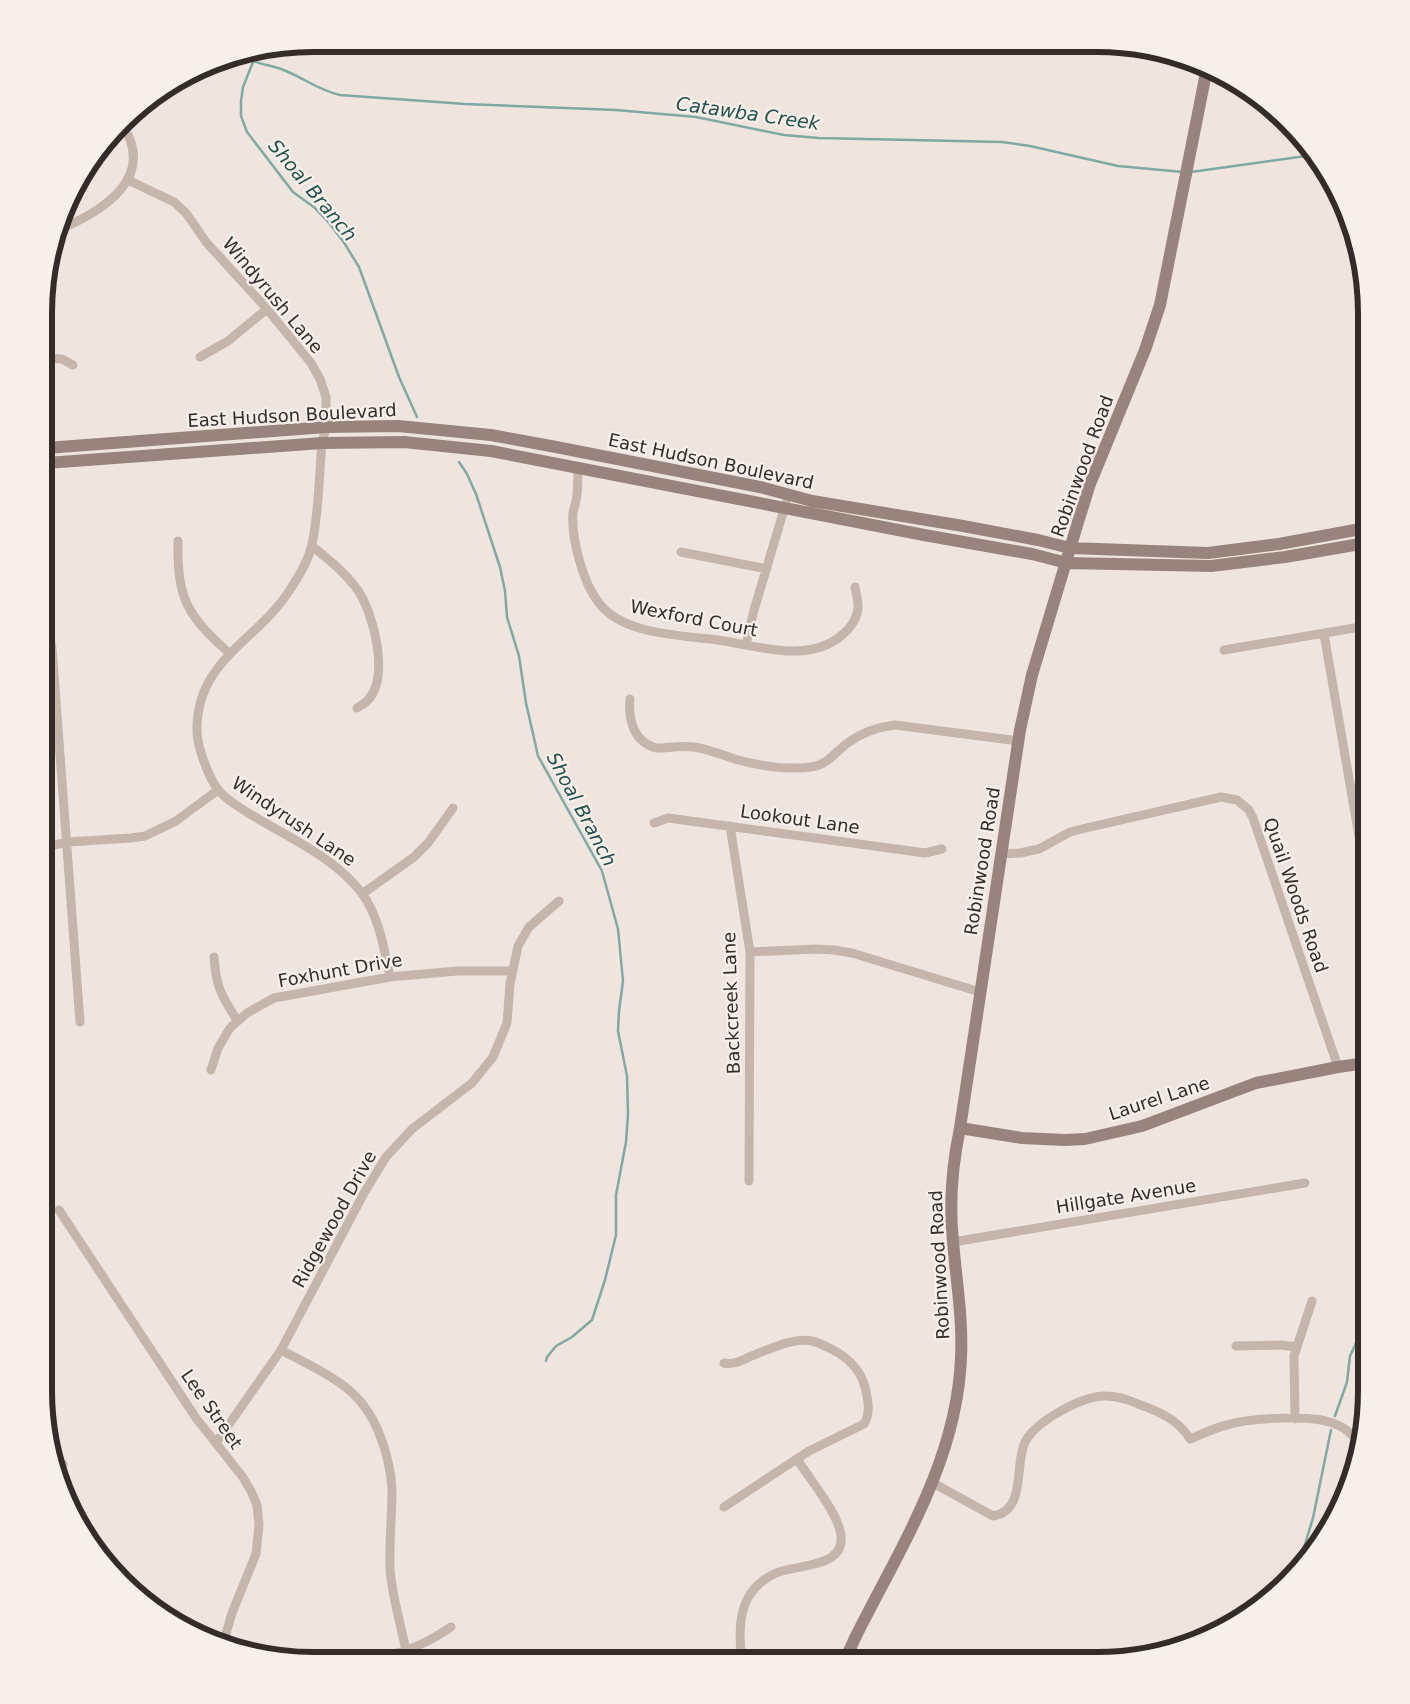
<svg xmlns="http://www.w3.org/2000/svg" width="1410" height="1704" font-family="'DejaVu Sans',sans-serif">
<rect width="100%" height="100%" fill="#efe5de"/>
<g fill="none" stroke-linecap="round" stroke-linejoin="round">
<path stroke="#80a9a6" stroke-width="2.5" d="M244 55C256 65 268 64 281 69 303 77 317 90 340 95L465 104 616 110 696 117 784 135 819 138 1002 142 1030 146 1118 166 1183 172
M253 62 243 87 241 101V116L247 132 293 192 315 208 329 223 343 241 359 267 399 377 417 417
M1191 172 1313 155
M459 462 467 474 476 494 500 567 505 591 507 617 519 656 526 703 538 756 602 871 618 929 623 981 619 1011 618 1031 627 1076 628 1114 626 1142 616 1195V1235L605 1280 592 1320 572 1337 556 1346 547 1357 546 1361
M1365 1048 1357 1038 1366 1016
M1335 1416 1347 1382 1350 1356 1366 1321
M1292 1575 1305 1544 1313 1518 1331 1430"/>
<path stroke="#c6b5ab" stroke-width="9" d="M128 180 174 202 186 213 206 242 267 309 311 363 320 379 326 397V427L322 443C319 475 319 513 312 544 309 559 299 576 291 588 258 642 195 659 197 733 198 748 209 780 220 792 231 804 246 811 260 820 296 841 335 859 361 892 379 916 384 948 390 977
M63 228C104 210 156 177 123 126
M200 357 228 341 267 309
M46 358 62 359 73 365
M578 468C578 476 578 486 577 494 577 500 574 507 573 513 571 538 583 583 599 603 623 635 681 635 718 640 758 646 809 664 842 635 851 628 858 617 858 606 858 600 856 593 855 587
M178 541C177 599 187 615 229 653
M312 546C329 560 346 573 359 592 374 616 389 675 369 699 366 703 361 705 357 708
M681 552 767 569
M45 616 52 648 80 1022
M1324 634 1361 848
M746 645 754 610 786 503
M1224 650 1366 626
M630 699C628 720 634 742 656 748 669 748 681 745 694 747 709 749 724 756 738 760 761 766 788 770 811 767 828 765 836 751 849 742 863 732 878 727 895 725L1019 741
M654 823 668 818 925 853 942 849
M730 826 750 952 749 1181
M45 847 68 842 131 838 145 836 176 821 218 790
M1001 854 1020 853 1039 849 1070 832 1086 828 1221 797 1237 800 1249 810 1253 818 1338 1067
M362 894 414 857 428 843 453 808
M750 952 816 949 834 950 852 953 980 992
M214 957C216 987 221 995 237 1020
M211 1070 218 1048 230 1028 247 1013 274 998 390 977 457 971H512
M59 1210 196 1418 242 1476 251 1491 257 1505 259 1525 256 1554 232 1613 223 1644
M953 1242 1305 1183
M1236 1346 1280 1345 1297 1347
M281 1350C305 1363 342 1379 360 1401 380 1424 390 1460 392 1489 392 1516 389 1542 390 1569 392 1597 401 1624 406 1651
M1295 1419 1294 1356 1312 1301
M216 1443 281 1350 364 1193 386 1157 412 1129 472 1083 493 1057 507 1023 510 984 518 946 529 927 559 901
M52 1454 63 1464
M933 1483 993 1516C1027 1511 1014 1464 1025 1442 1036 1421 1082 1396 1105 1396 1117 1396 1127 1399 1138 1404 1158 1411 1179 1420 1190 1439 1202 1434 1214 1428 1227 1425 1249 1418 1314 1414 1335 1424 1344 1427 1353 1435 1359 1443
M724 1507 809 1451 864 1424C871 1413 868 1400 865 1387 861 1372 850 1360 837 1352 829 1348 821 1343 812 1341 792 1337 768 1350 749 1357 741 1361 733 1365 724 1363
M368 1660C403 1653 421 1647 451 1627
M742 1660C739 1639 738 1614 749 1596 755 1586 767 1576 779 1572 801 1564 853 1567 839 1527 832 1506 810 1479 797 1459"/>
<path stroke="#99847d" stroke-width="12" d="M46 448 326 427 398 426 491 435 556 447 760 487 812 501 963 526 1038 540 1070 548 1208 553 1279 544 1366 528
M46 463 322 443 404 442 491 451 924 535 1032 554 1067 563 1211 566 1285 557 1366 543
M960 1128 1022 1138 1065 1140 1085 1139 1142 1126 1256 1083 1338 1067 1366 1063
M845 1660 855 1638C900 1548 957 1461 961 1358 963 1318 956 1280 953 1241 949 1203 952 1166 960 1128L1020 730 1032 675 1078 522 1090 484 1145 350 1160 305 1207 68"/>
</g>
<g text-anchor="middle" dominant-baseline="central" stroke-width="4.5" stroke-linejoin="round" paint-order="stroke">
<g font-size="18" fill="#352c29" stroke="#f7f0ea">
<text transform="translate(273 295) rotate(50)">Windyrush Lane</text>
<text transform="translate(292 415) rotate(-3)">East Hudson Boulevard</text>
<text transform="translate(711 461) rotate(12)">East Hudson Boulevard</text>
<text transform="translate(1082 466) rotate(-70)">Robinwood Road</text>
<text transform="translate(694 618) rotate(11)">Wexford Court</text>
<text transform="translate(800 819) rotate(8)">Lookout Lane</text>
<text transform="translate(294 821) rotate(34)">Windyrush Lane</text>
<text transform="translate(982 861) rotate(-81)">Robinwood Road</text>
<text transform="translate(1296 895) rotate(71)">Quail Woods Road</text>
<text transform="translate(340 970) rotate(-10)">Foxhunt Drive</text>
<text transform="translate(731 1003) rotate(-92)">Backcreek Lane</text>
<text transform="translate(1159 1098) rotate(-18)">Laurel Lane</text>
<text transform="translate(1126 1196) rotate(-9)">Hillgate Avenue</text>
<text transform="translate(334 1219) rotate(-61)">Ridgewood Drive</text>
<text transform="translate(939 1265) rotate(-93)">Robinwood Road</text>
<text transform="translate(212 1409) rotate(55)">Lee Street</text>
</g>
<g font-size="19" font-style="italic" fill="#24514f" stroke="#f7f0ea">
<text transform="translate(748 113) rotate(8)">Catawba Creek</text>
<text transform="translate(313 190) rotate(50)">Shoal Branch</text>
<text transform="translate(582 809) rotate(62)">Shoal Branch</text>
</g>
</g>
<path d="M0 0H1410V1704H0ZM313 52H1097A261 261 0 0 1 1358 313V1391A261 261 0 0 1 1097 1652H313A261 261 0 0 1 52 1391V313A261 261 0 0 1 313 52Z" fill="#f7f0ea" fill-rule="evenodd"/>
<path fill="none" stroke="#352c29" stroke-width="6" d="M313 52H1097A261 261 0 0 1 1358 313V1391A261 261 0 0 1 1097 1652H313A261 261 0 0 1 52 1391V313A261 261 0 0 1 313 52Z"/>
</svg>
